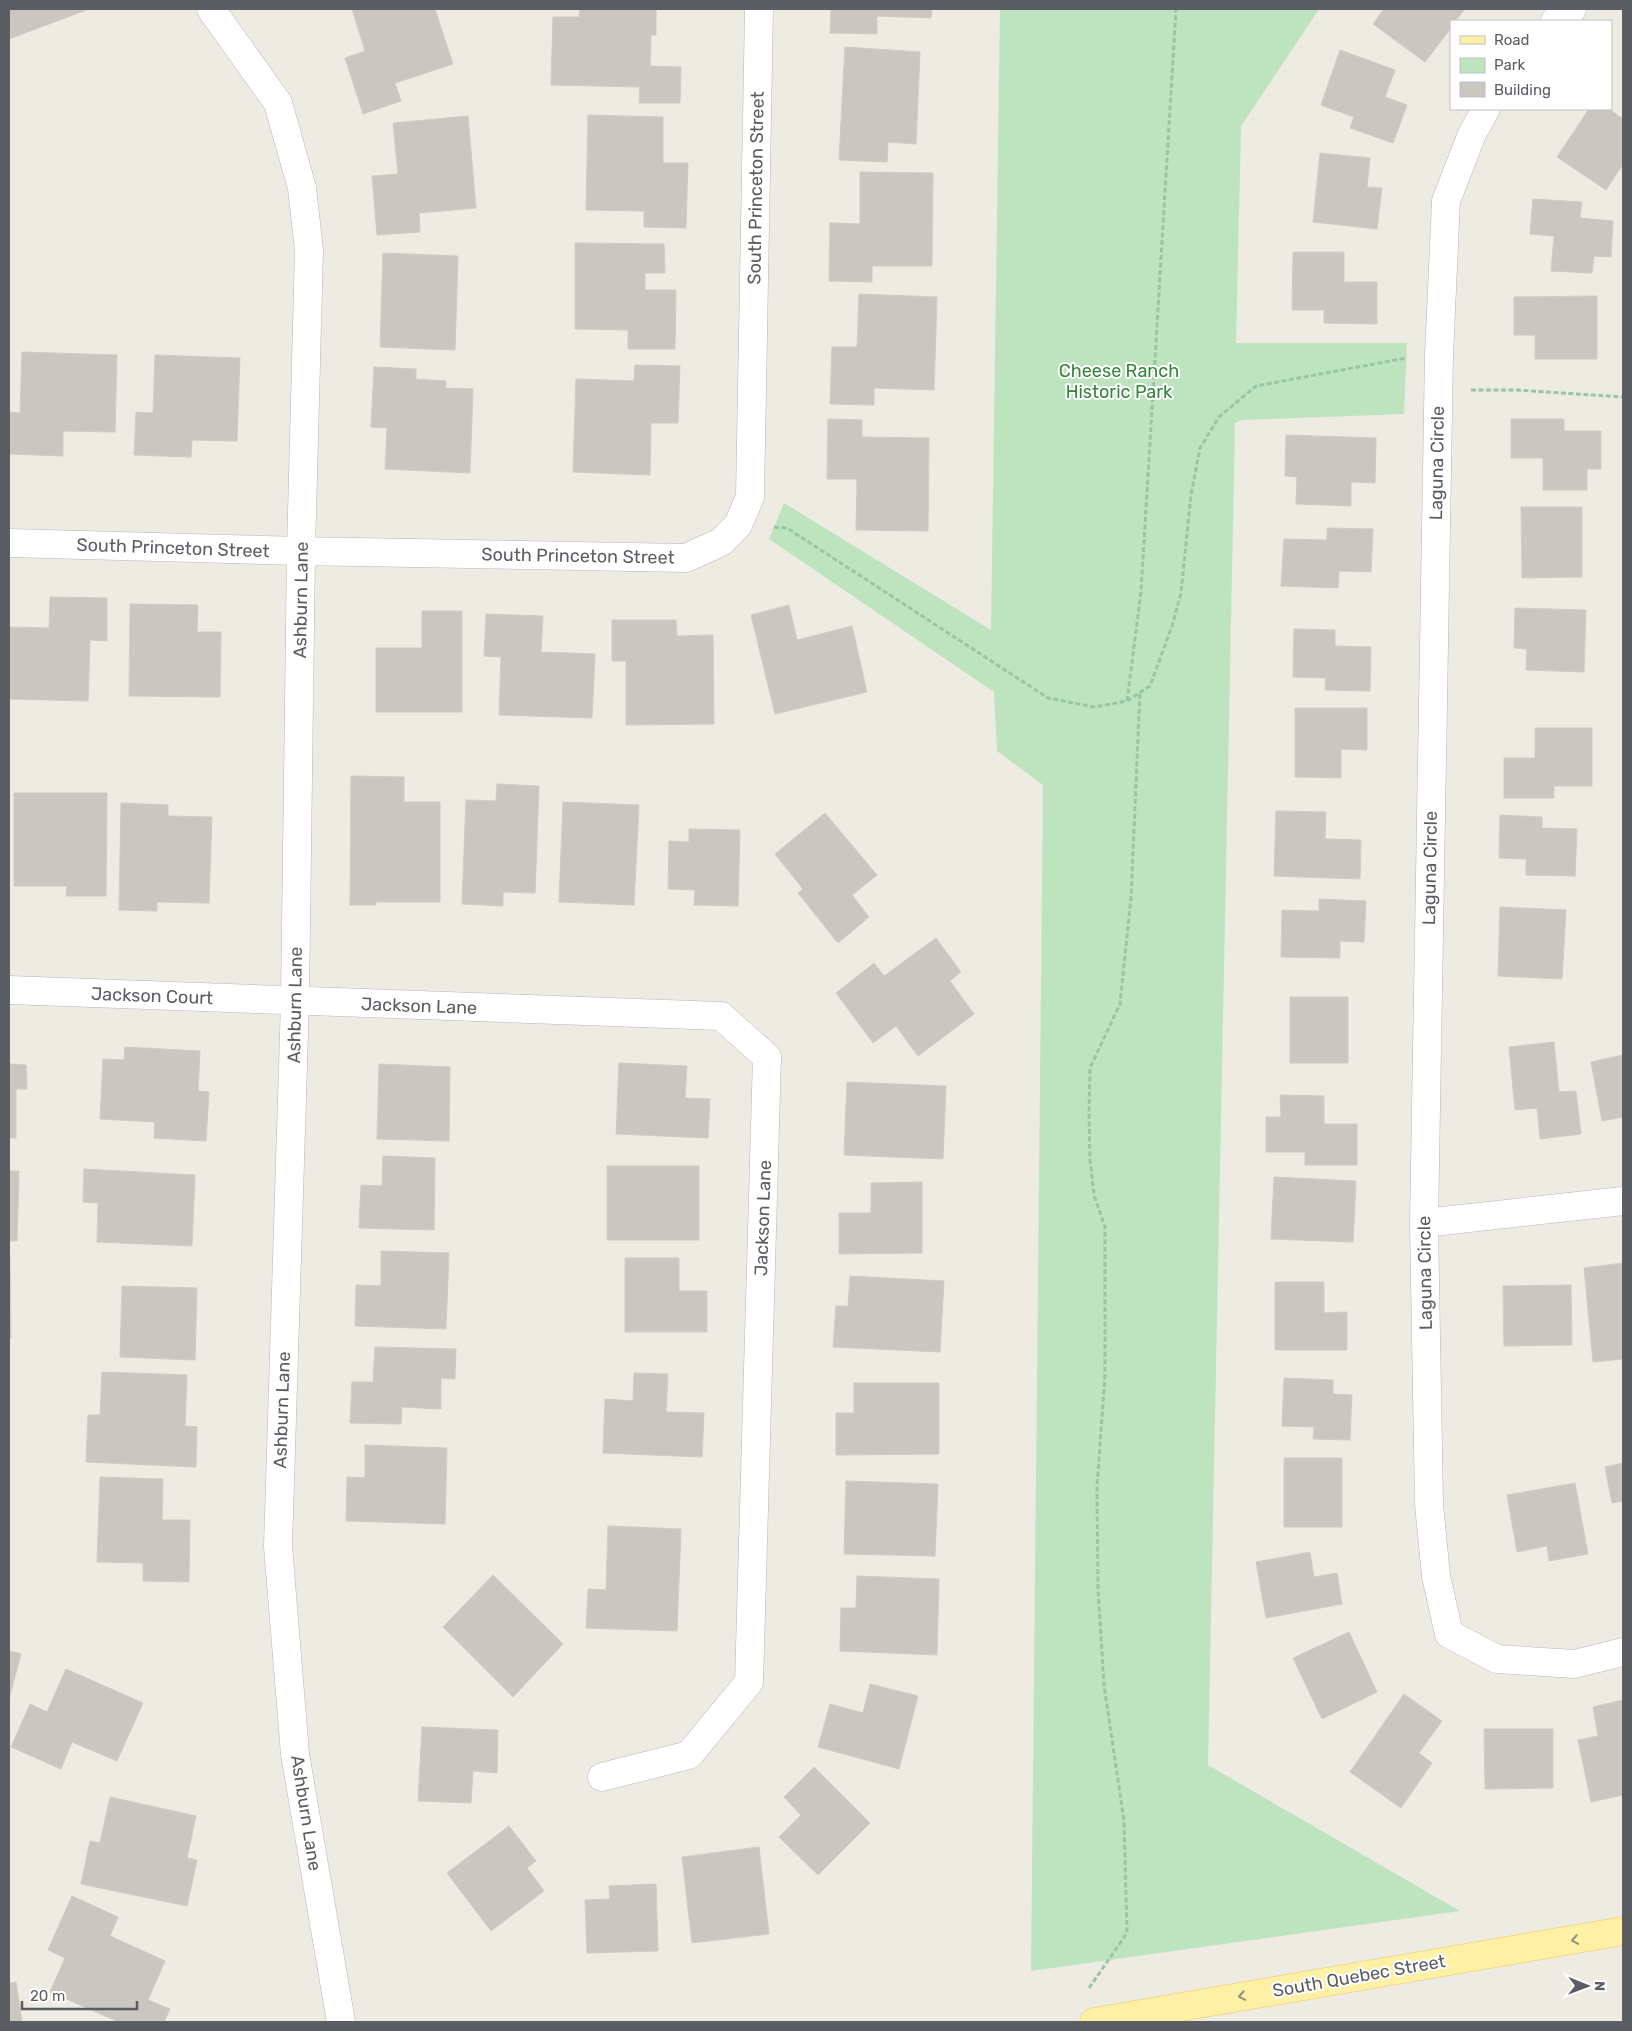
<svg xmlns="http://www.w3.org/2000/svg" width="1632" height="2031" font-family="Rubik,sans-serif">
<rect width="100%" height="100%" fill="#edebe2"/>
<path fill="#bee4bf" d="M1000 9H1319L1241 126 1236 343H1407L1404 414 1242 420 1235 423 1208 1765 1460 1911 1031 1971 1043 785 997 751 994 692 769 539 784 503 991 630Z"/>
<path fill="#cac7c1" stroke="#d1ccc0" d="M9 9H89L9 39Z
M352 9H435L453 64 395 83 401 101 363 114 345 58 365 51Z
M580 9H656V35H651L650 66 681 67 680 103H639L640 87 551 85 553 17H579Z
M831 9H932L931 18 877 16V34L830 33Z
M1384 9H1465L1455 21H1451V28L1425 62 1373 24Z
M845 47 920 52 916 144 888 142 887 162 839 160Z
M1340 50 1395 70 1385 97 1407 105 1393 143 1350 128 1354 117 1321 105Z
M1589 109H1609L1623 119V164L1606 190 1557 157Z
M588 115 663 117V163H688L686 228 644 227V211L586 210Z
M468 116 476 208 419 213 420 232 377 235 372 176 398 174 393 123Z
M1320 153 1370 158 1367 187 1382 188 1377 229 1313 222Z
M860 172 933 173 932 266H872V282L829 281 830 223 860 224Z
M1533 199 1582 202 1580 218 1613 221 1611 257 1594 256 1592 273 1551 271 1554 236 1530 234Z
M575 243 664 244 665 273H645V290H676L675 349H628V330L575 329Z
M1293 252H1344V282H1377V324L1324 323V310H1292Z
M383 253 458 256 455 350 380 347Z
M859 294 937 297 934 390 874 388V405L830 404 832 347H857Z
M1597 296V359H1535V335H1514V297Z
M22 352 117 355 115 432 63 431V456L9 454V412L20 413Z
M155 355 240 358 237 441 192 440 191 457 134 455 136 412 153 413Z
M635 365 680 366 678 423H651L650 475 573 472 576 379 634 381Z
M374 367 416 369V379L446 381V388L473 389 470 473 385 469 387 428 371 427Z
M828 419 862 420V437L929 438 928 531 856 530 857 479H827Z
M1511 419H1564V431H1601V469H1587V490H1543V458H1511Z
M1286 435 1376 438 1375 483 1351 482V506L1296 504 1297 477 1285 476Z
M1521 507H1582V577L1522 578Z
M1327 528 1373 529 1371 572 1339 571 1338 588 1281 586 1284 539 1327 540Z
M50 597 107 598V641L90 640 88 701 9 699V627L49 628Z
M130 604 198 605 197 632H221L220 697 129 696Z
M789 605 797 640 852 626 867 692 775 714 751 615Z
M1515 608 1586 610 1584 672 1526 670 1527 649 1514 648Z
M422 611H462V712H376V648H422Z
M486 614 543 616 541 652 595 654 592 718 499 715 501 657 484 656Z
M612 620H676L677 636 713 635 714 724 626 725V661H612Z
M1294 629 1335 630V646L1371 647 1370 691 1325 690 1326 678 1293 677Z
M1295 708H1367V750L1341 749V778L1295 777Z
M1535 728H1592V786H1554V798H1504V758H1535Z
M351 776 404 777V802H440V902H376V905H350Z
M497 784 539 786 535 893 503 892V906L462 904 466 800 496 801Z
M14 793H107L106 896H66L67 886H14Z
M563 802 639 805 634 905 559 902Z
M121 803 168 805V816L212 817 209 903 157 902V911L119 910Z
M1276 811 1326 812 1325 839 1361 840 1360 879 1274 876Z
M825 813 877 875 852 895 869 917 838 943 798 893 803 889 775 854Z
M1500 815 1542 817V828L1577 829 1575 876 1526 875V859L1499 858Z
M689 829 740 830 738 906 694 905 695 890 668 889 669 841 689 842Z
M1319 899 1366 901 1364 942 1340 941V958L1281 957 1282 910 1319 911Z
M1500 907 1566 910 1562 979 1498 976Z
M936 938 961 972 950 981 974 1014 918 1056 896 1026 873 1043 836 993 874 963 884 976Z
M1290 997H1348V1063H1290Z
M1554 1042 1559 1092 1576 1091 1581 1134 1540 1139 1537 1108 1515 1110 1509 1047Z
M125 1047 200 1051 198 1091 209 1092 206 1141 154 1138 155 1122 100 1119 103 1059 124 1060Z
M1623 1055V1117L1602 1121 1591 1062Z
M619 1063 687 1066 685 1098 710 1099 708 1138 616 1134Z
M9 1064 26 1065 27 1089H16V1138H9Z
M379 1064 450 1067 449 1141 377 1139Z
M847 1082 946 1086 943 1159 844 1155Z
M1280 1095 1324 1096V1124H1357V1165H1305V1152H1266V1117H1281Z
M383 1156 435 1158 434 1230 359 1228 361 1185 382 1186Z
M607 1166H699V1240H607Z
M84 1169 195 1175 192 1246 97 1242 98 1203 83 1202Z
M9 1171H19L17 1241H9Z
M1274 1177 1356 1181 1353 1242 1271 1239Z
M922 1182V1253L839 1254V1213H871V1183Z
M381 1251 449 1253 446 1329 355 1326 356 1285 381 1286Z
M9 1257H10L11 1338H9Z
M625 1258H679V1291H707V1332H625Z
M1623 1263V1359L1593 1362 1584 1268Z
M850 1276 944 1281 940 1352 833 1347 836 1306H848Z
M1275 1282H1324V1313L1347 1312V1350H1275Z
M1571 1285 1572 1345 1504 1346 1503 1286Z
M122 1286 197 1288 195 1360 120 1357Z
M375 1347 456 1349 455 1379 441 1378V1409L402 1407 401 1424 350 1423 352 1382H373Z
M102 1372 187 1375 185 1426 197 1427 196 1467 86 1462 88 1415H100Z
M634 1373 668 1374 666 1412 704 1413 702 1457 603 1453 605 1399 633 1401Z
M1284 1378 1333 1380V1394L1352 1395 1350 1440 1313 1439 1314 1427 1282 1426Z
M854 1383H939V1454L836 1455V1413H854Z
M365 1445 447 1448 445 1524 346 1521 347 1477 365 1478Z
M1284 1458H1342V1527H1284Z
M1623 1463V1501L1612 1503 1605 1467Z
M100 1477 163 1479 162 1520H190L189 1582 143 1581V1563L97 1562Z
M846 1481 938 1484 935 1556 844 1554Z
M1575 1483 1588 1554 1549 1561 1547 1546 1517 1552 1507 1495Z
M608 1526 681 1529 677 1631 586 1628 588 1589 606 1590Z
M1310 1552 1314 1577 1337 1573 1342 1604 1266 1618 1256 1562Z
M493 1575 563 1644 513 1697 443 1627Z
M857 1576 939 1579 937 1655 840 1651 841 1608H856Z
M1349 1632 1377 1692 1322 1719 1293 1658Z
M9 1651 21 1654 9 1699Z
M66 1669 143 1703 117 1761 72 1742 61 1769 11 1747 30 1704 47 1712Z
M870 1684 918 1696 899 1769 818 1747 830 1704 863 1713Z
M1404 1694 1442 1721 1419 1753 1432 1763 1401 1808 1350 1772Z
M1623 1700V1795L1591 1802 1578 1740 1598 1736 1593 1707Z
M422 1727 498 1730 497 1773 473 1771 471 1803 418 1801Z
M1484 1729H1553V1788L1485 1789Z
M814 1767 870 1823 818 1875 779 1837 801 1815 784 1797Z
M110 1797 196 1816 187 1858 197 1860 187 1906 81 1884 90 1841 100 1843Z
M509 1826 536 1861 527 1868 544 1891 491 1931 447 1873Z
M759 1847 769 1934 692 1943 682 1857Z
M656 1884 658 1951 587 1953 585 1900 610 1899 609 1886Z
M72 1896 118 1917 110 1936 165 1961 148 2000 170 2009 164 2022H119L50 1992 65 1958 48 1950Z
M16 1982 22 2022H9V1983Z"/>
<g fill="none" stroke-linecap="round" stroke-linejoin="round">
<defs>
<path id="minor" d="M211 9 278 103 302 188 309 250 301 551 295 1002 278 1546 295 1754 341 2022
M1555 21 1572 9
M1486 109 1472 134 1446 201 1439 355 1424 1223 1429 1504 1436 1576 1449 1634 1497 1659 1574 1664 1623 1652
M9 543 301 551 686 558 721 542 738 525 750 497 759 9
M9 990 721 1016 767 1057 749 1682 689 1755 602 1777
M1424 1223 1623 1201"/>
<path id="major" d="M1094 2022 1623 1931"/>
</defs>
<use href="#minor" stroke="#b4b7bc" stroke-width="29"/>
<use href="#major" stroke="#efc858" stroke-width="29"/>
<path stroke="#97c5a5" stroke-width="3" stroke-dasharray="5 2.5" stroke-linecap="butt" d="M1471 390H1517L1623 397
M774 527 787 528 1048 698 1094 707 1127 701 1150 686 1172 626 1181 593 1191 495 1200 448 1219 417 1256 386 1406 358
M1127 701 1141 592 1176 9
M1089 1988 1127 1933 1124 1821 1104 1685 1098 1589 1097 1487 1105 1375V1227L1094 1195 1090 1160 1089 1111 1090 1068 1120 1004 1131 898 1140 692"/>
<use href="#minor" stroke="#fff" stroke-width="28"/>
<use href="#major" stroke="#fef1a6" stroke-width="28"/>
</g>
<defs><path id="oneway-chevron" d="M-2-3.5L2.5 0L-2 3.5" fill="none" stroke-width="1.6" stroke-linecap="round" stroke-linejoin="round" transform="scale(1.25)"/></defs>
<g stroke="#93917a">
<use href="#oneway-chevron" transform="translate(1575 1940) rotate(170)"/>
<use href="#oneway-chevron" transform="translate(1242 1996) rotate(170)"/>
</g>
<g text-anchor="middle" dominant-baseline="central" stroke-width="4" stroke-linejoin="round" paint-order="stroke">
<g font-size="18" fill="#5a5e62" stroke="#fff">
<text transform="translate(756 188) rotate(-89)">South Princeton Street</text>
<text transform="translate(1437 463) rotate(-89)">Laguna Circle</text>
<text transform="translate(173 548) rotate(2)">South Princeton Street</text>
<text transform="translate(578 556) rotate(1)">South Princeton Street</text>
<text transform="translate(301 600) rotate(-89)">Ashburn Lane</text>
<text transform="translate(1430 868) rotate(-89)">Laguna Circle</text>
<text transform="translate(152 996) rotate(2)">Jackson Court</text>
<text transform="translate(295 1005) rotate(-89)">Ashburn Lane</text>
<text transform="translate(419 1006) rotate(2)">Jackson Lane</text>
<text transform="translate(763 1218) rotate(-88)">Jackson Lane</text>
<text transform="translate(1425 1273) rotate(-91)">Laguna Circle</text>
<text transform="translate(282 1410) rotate(-88)">Ashburn Lane</text>
<text transform="translate(306 1813) rotate(81)">Ashburn Lane</text>
<text transform="translate(1359 1976) rotate(-10)">South Quebec Street</text>
</g>
<g font-size="18" fill="#36853c" stroke="#fff">
<text x="1119" y="371">Cheese Ranch<tspan x="1119" dy="21">Historic Park</tspan></text>
</g>
</g>
<rect width="1632" height="2031" fill="none" stroke="#5a5e62" stroke-width="20"/>
<rect x="1450" y="20" width="162" height="90" fill="#ffffff" stroke="#bdbfc0"/>
<rect x="1460" y="36" width="25" height="8" fill="#fef1a6" stroke="#bdbfc0"/>
<text x="1494" y="45" font-size="15" fill="#5a5e62">Road</text>
<rect x="1460" y="58" width="25" height="15" fill="#bee4bf" stroke="#bdbfc0"/>
<text x="1494" y="70" font-size="15" fill="#5a5e62">Park</text>
<rect x="1460" y="82" width="25" height="15" fill="#cac7c1" stroke="#bdbfc0"/>
<text x="1494" y="95" font-size="15" fill="#5a5e62">Building</text>
<g transform="translate(1587 1986) rotate(91)" stroke="#ffffff" stroke-width="4" paint-order="stroke">
<path d="M0-4L9 19L0 12L-9 19Z" fill="#5a5e62"/>
<text y="-8" font-size="14" font-weight="bold" text-anchor="middle" fill="#5a5e62">N</text>
</g>
<path d="M22 2001v8h115v-8" fill="none" stroke="#5a5e62" stroke-width="2.5"/>
<text x="30" y="2001" font-size="15" fill="#5a5e62" stroke="#ffffff" stroke-width="4" paint-order="stroke">20 m</text>
</svg>
